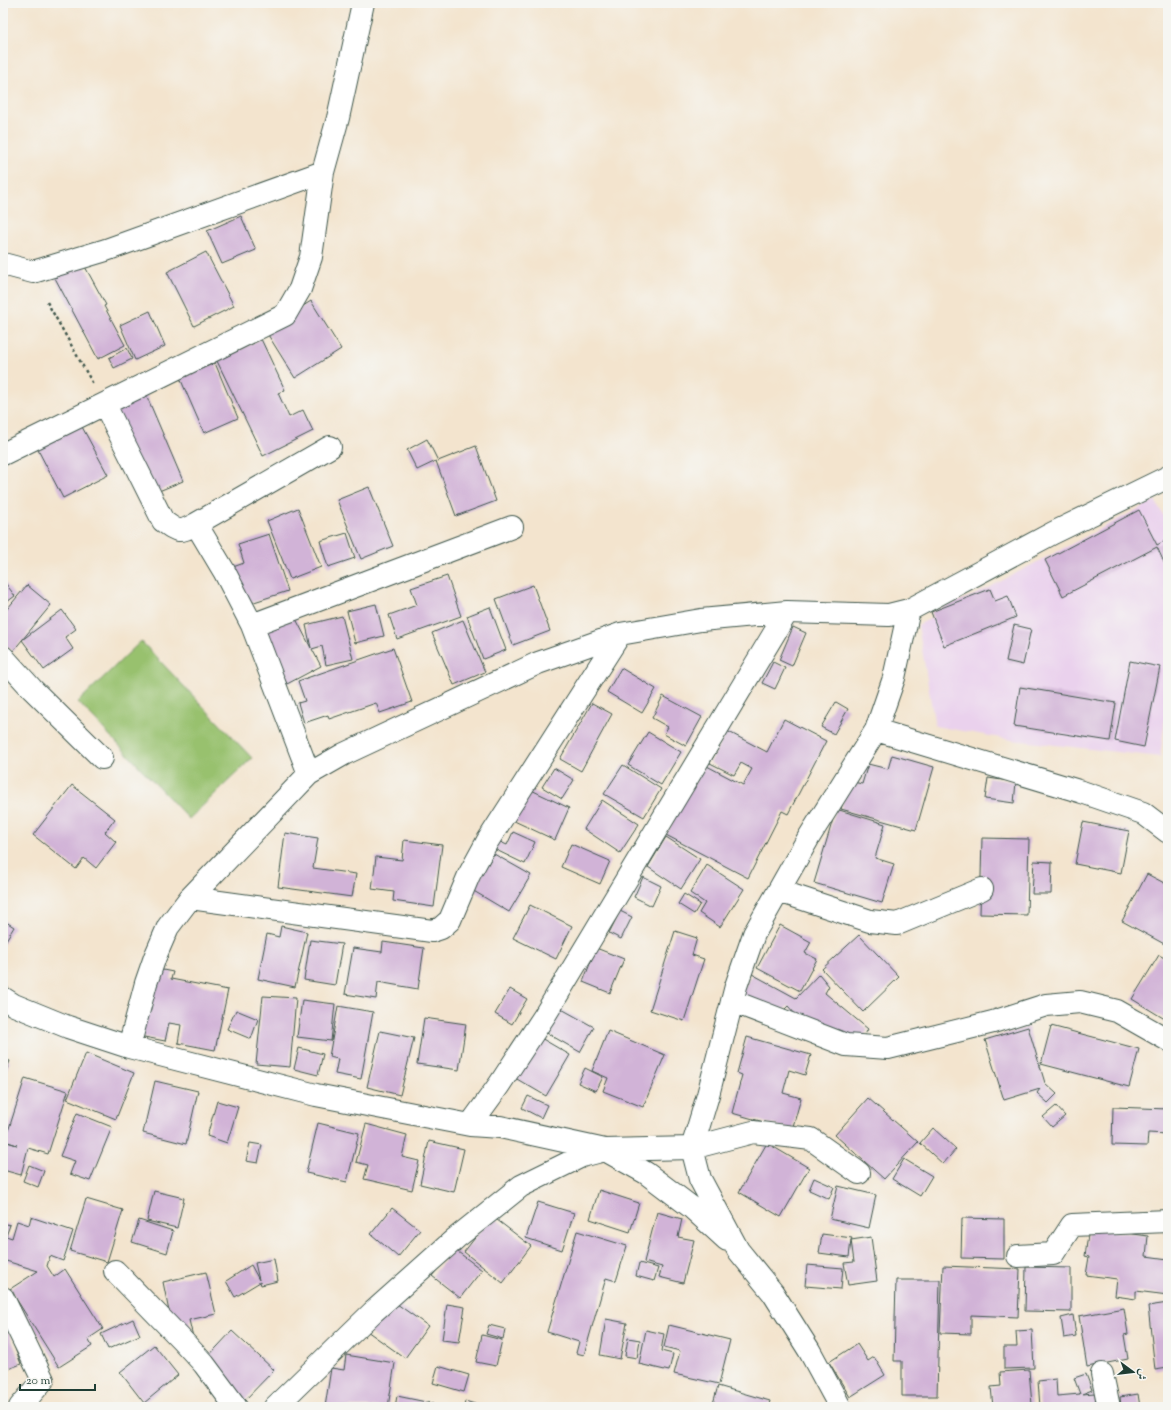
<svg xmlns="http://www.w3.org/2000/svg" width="1171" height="1410" font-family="'Sorts Mill Goudy',Amiri,serif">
<rect width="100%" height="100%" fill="#f6f6f2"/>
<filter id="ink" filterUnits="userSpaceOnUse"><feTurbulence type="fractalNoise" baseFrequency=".025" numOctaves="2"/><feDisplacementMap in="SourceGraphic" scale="8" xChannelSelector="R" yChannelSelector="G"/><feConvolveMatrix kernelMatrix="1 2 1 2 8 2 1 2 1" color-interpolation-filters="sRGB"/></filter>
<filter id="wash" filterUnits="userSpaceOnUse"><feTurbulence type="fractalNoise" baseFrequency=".012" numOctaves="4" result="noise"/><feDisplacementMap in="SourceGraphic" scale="16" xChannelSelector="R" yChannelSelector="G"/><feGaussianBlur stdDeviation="0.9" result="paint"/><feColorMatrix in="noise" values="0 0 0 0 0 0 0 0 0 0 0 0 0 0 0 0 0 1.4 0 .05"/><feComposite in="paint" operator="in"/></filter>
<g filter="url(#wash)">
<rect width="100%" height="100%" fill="#f3e4ce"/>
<path fill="#ead1ed" d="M1155 500 1168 524V695L1160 757 1012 740 935 726 918 625Z"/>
<path fill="#98c16e" stroke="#5c7f51" d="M141 641 252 758 189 819 78 702Z"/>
<g id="blocks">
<path fill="#d1b3d7" d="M241 216 256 250 222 264 207 231Z
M206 252 234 306 194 326 167 272Z
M83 263 106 305 104 306 125 345 98 359 55 278Z
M311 301 341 349 295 378 265 330Z
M150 311 165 346 135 360 120 325Z
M261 339 285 390 278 393 289 417 303 410 313 431 263 456 217 361Z
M127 348 132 359 114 368 109 358Z
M215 363 238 418 204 433 180 378Z
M145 392 183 481 147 496 109 407Z
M81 425 108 475 63 498 37 448Z
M427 439 438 461 476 446 496 501 456 516 436 461 417 470 407 450Z
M369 487 393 546 361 559 337 500Z
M298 508 321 567 290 579 267 521Z
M1139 510 1157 545 1168 539V571L1157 547 1063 596 1045 560Z
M347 533 355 558 328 567 320 541Z
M269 534 288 591 245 605 233 567 244 563 238 544Z
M447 576 461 616 397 639 389 615 417 605 411 588Z
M3 580 15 596 3 605Z
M27 585 51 605 13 651 3 643V614Z
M533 585 550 631 513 645 496 599Z
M990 589 995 601 1008 596 1016 617 944 646 931 612Z
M376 604 384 636 355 643 347 611Z
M490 607 506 650 483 659 467 616Z
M62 610 76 629 65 637 73 649 44 670 22 640Z
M342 616 353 659 326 665 322 646 312 649 321 666 287 684 261 634 295 617 311 648 306 625Z
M463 620 485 672 454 685 432 633Z
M1014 625 1031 629 1023 665 1006 661Z
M793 627 806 633 792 666 779 660Z
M393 648 412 702 380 713 376 703 329 719 328 715 304 723 298 703 305 701 298 681Z
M1130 661 1160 667 1144 747 1115 741Z
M773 662 785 668 775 689 762 683Z
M621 668 656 689 642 713 607 692Z
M1020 687 1116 703 1110 741 1014 726Z
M663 696 702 717 686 746 664 734 668 727 652 718Z
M836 702 848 709 834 734 821 727Z
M592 703 612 714 581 771 560 759Z
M784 719 826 741 788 814 782 811 748 878 666 835 684 800 705 765 743 785 752 769 741 763 734 775 710 763 727 731 767 752Z
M648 732 681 752 661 785 628 765Z
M892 755 934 767 916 830 841 809 849 781 862 784 868 764 888 769Z
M623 765 661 789 644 817 604 794Z
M554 768 574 780 562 799 542 787Z
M988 778 1016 782 1014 803 985 799Z
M72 785 115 819 105 832 116 842 96 868 84 858 76 869 33 835Z
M525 787 569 808 555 840 510 819Z
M602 800 639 824 620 853 584 829Z
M836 809 885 824 875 858 894 864 882 903 814 883Z
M1083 822 1129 831 1121 873 1075 864Z
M513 832 535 842 525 864 492 848 496 840 507 845Z
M285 833 318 838 313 868 356 874 352 897 278 887Z
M666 837 700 859 681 889 648 867Z
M982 838 1029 839 1027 915 980 914Z
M404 840 442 845 434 907 393 901 394 892 372 889 376 857 402 860Z
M571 844 610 861 600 884 561 867Z
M494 854 531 875 509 912 472 890Z
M1034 861 1052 862 1051 894H1032Z
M707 865 744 889 720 927 699 913 705 903 690 893Z
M1147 874 1168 885V946L1122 921Z
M643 877 661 886 652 906 634 897Z
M684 894 700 904 694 914 678 904Z
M530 905 572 926 556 959 513 938Z
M620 911 632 917 621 939 609 933Z
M3 920 14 927 3 945Z
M780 925 811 942 805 953 817 959 800 991 757 968Z
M281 926 307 932 295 987 258 979 267 934 279 937Z
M675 931 697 938 692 955 704 959 684 1021 650 1010Z
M859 935 899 977 863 1012 822 969Z
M310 940 342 944 335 985 304 980Z
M383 942 424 948 418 989 378 982 376 999 345 994 353 948 382 952Z
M596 948 624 959 610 993 583 982Z
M1159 955 1168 960V1021L1132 999Z
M153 968 173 972 171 979 228 990 215 1050 178 1043 181 1025 169 1023 165 1041 139 1036Z
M752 974 796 998 819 974 829 986 825 993 868 1029 861 1042 804 1024 788 1006 780 1014 740 995Z
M510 989 527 999 512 1024 495 1014Z
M263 996 296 998 290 1067 256 1064Z
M302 1000 335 1004 331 1041 297 1037Z
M338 1006 373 1012 361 1079 335 1074 338 1059 329 1057Z
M558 1007 594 1027 580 1052 545 1032Z
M236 1010 258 1019 251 1039 227 1029Z
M424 1018 466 1024 459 1070 417 1064Z
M1051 1026 1139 1049 1129 1087 1041 1064Z
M1028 1027 1045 1083 1057 1094 1048 1103 1037 1093 1040 1089 1004 1100 985 1040Z
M380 1031 414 1038 400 1095 367 1087Z
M608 1031 665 1055 643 1107 603 1091 608 1078 592 1071Z
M534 1034 570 1055 546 1096 510 1075Z
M747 1037 811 1055 805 1075 789 1070 783 1093 801 1098 792 1130 732 1113 742 1075 737 1073Z
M299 1048 323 1054 318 1075 294 1069Z
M86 1053 134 1073 116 1119 67 1099Z
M3 1059 10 1061 3 1078Z
M585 1068 603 1077 596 1091 578 1083Z
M25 1078 68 1091 48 1154 28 1148 21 1175 3 1170V1156L7 1142 17 1145 5 1141Z
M155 1081 198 1091 186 1144 143 1133Z
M528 1096 547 1105 541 1118 522 1108Z
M868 1098 918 1142 884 1179 835 1135Z
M217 1101 238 1107 227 1143 207 1136Z
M1056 1106 1065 1116 1052 1127 1043 1117Z
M1113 1107 1168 1109V1134L1148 1133 1147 1146 1112 1145Z
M77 1113 112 1127 90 1181 70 1174 75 1161 60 1156Z
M318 1123 359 1133 347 1182 306 1173Z
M366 1124 407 1135 402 1157 419 1161 412 1190 364 1179 368 1165 356 1162Z
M933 1128 956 1149 943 1164 920 1143Z
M429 1141 464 1149 454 1192 420 1184Z
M250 1143 262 1145 258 1163 246 1161Z
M767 1143 809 1168 781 1217 739 1192Z
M904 1159 932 1176 920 1196 892 1179Z
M29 1165 44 1171 38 1187 23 1181Z
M814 1178 834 1187 829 1199 809 1190Z
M838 1186 876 1195 869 1228 830 1219Z
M599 1190 639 1203 630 1232 590 1219Z
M154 1191 184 1198 177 1228 147 1221Z
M86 1199 123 1210 107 1262 70 1251Z
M538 1202 574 1213 562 1250 526 1238Z
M392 1208 420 1230 398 1257 371 1234Z
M657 1212 682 1219 678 1237 694 1240 683 1283 659 1277 662 1267 644 1262Z
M492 1216 531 1246 503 1283 464 1252Z
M31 1217 73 1231 63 1261 50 1256 47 1266 54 1277 65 1269 103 1329 88 1339 92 1346 59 1367 10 1289 38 1271 3 1260V1223L10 1225 6 1236 12 1238 17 1221 29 1225Z
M962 1218 1004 1219V1259L961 1258Z
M139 1220 173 1231 167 1253 132 1242Z
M1089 1228 1148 1236 1146 1256 1168 1259V1295L1136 1291V1299L1115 1296 1117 1279 1086 1275 1089 1257 1085 1256Z
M577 1231 627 1246 616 1281 606 1278 584 1355 576 1353 579 1342 547 1332Z
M822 1234 852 1238 851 1240 871 1237 877 1281 848 1285 844 1263 854 1262 851 1240 849 1257 819 1253Z
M454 1249 482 1270 460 1298 432 1276Z
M274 1259 278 1281 261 1285 260 1282 235 1297 226 1281 251 1265 259 1280 255 1263Z
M639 1263 658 1268 654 1281 636 1276Z
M807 1265 843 1268 841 1289 805 1286Z
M943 1266 1020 1269 1018 1317 971 1315V1334L940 1333Z
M1026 1267 1071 1268V1312L1025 1311Z
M206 1272 216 1314 189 1320 193 1337 175 1341 163 1282Z
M896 1280H940L937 1396H902V1361H894Z
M390 1299 428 1326 405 1358 367 1331Z
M1168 1303V1368L1155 1370 1148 1306Z
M447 1304 465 1307 459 1342 442 1340Z
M1124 1308 1128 1334 1124 1335 1128 1359 1087 1367 1079 1316Z
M1073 1315 1076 1336 1064 1338 1061 1318Z
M3 1317 21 1364 3 1371Z
M133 1319 140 1335 108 1349 101 1334Z
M606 1319 627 1323 620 1359 600 1355Z
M489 1325 505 1329 503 1339 486 1334Z
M669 1325 730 1340 719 1384 674 1374 680 1351 664 1347Z
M646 1330 664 1334 661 1351 673 1354 669 1371 639 1364Z
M1032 1330 1034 1368 1004 1369V1347H1017L1016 1331Z
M232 1331 274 1370 243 1402 202 1363Z
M482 1335 502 1340 496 1366 476 1362Z
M628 1338 640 1340 637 1358 625 1356Z
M857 1344 868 1361 874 1357 885 1375 850 1397 829 1362Z
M154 1345 178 1375 144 1403 120 1372Z
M346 1355 395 1363 388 1407H325L331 1368 344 1370Z
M438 1366 469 1375 464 1392 433 1383Z
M1029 1370 1032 1405 993 1407 991 1387 1001 1386 1000 1372Z
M1086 1374 1092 1390 1082 1394 1095 1393 1096 1407H1040L1038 1381 1056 1379 1057 1396 1080 1394 1074 1378Z
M718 1386 770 1401 768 1407H712Z
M1138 1394 1140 1407H1121L1120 1397Z
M397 1396 436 1404 435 1407H395Z
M465 1401 485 1407H464Z"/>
</g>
</g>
<g filter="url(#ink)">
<use href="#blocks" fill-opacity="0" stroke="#3f564b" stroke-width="1"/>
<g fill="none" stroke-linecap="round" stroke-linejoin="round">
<defs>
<path id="street" d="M3 264 33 272 106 250 323 172
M105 405 163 521C178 532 179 533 196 524L330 447
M3 454 285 315 300 289 311 257 323 172 338 118 363 3
M196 524 224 571 252 625 309 774
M252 625 512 527
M3 657 32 689 102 758
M876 730 1082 792 1143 813 1168 832
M779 891 870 921 897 924 982 889
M190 898 432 931 441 928 450 920 469 875 487 842 620 634
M3 998 14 1005 68 1027 129 1047 316 1095 470 1125 500 1127 605 1150 692 1148 753 1132 811 1139 859 1173
M732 1001 846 1045 888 1048 993 1022 1046 1005 1080 1002 1117 1011 1168 1040
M129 1047 146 983 155 957 168 927 190 898 309 774 344 754 538 663 620 634 701 620 787 612 889 615 909 610 1053 533 1168 477
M470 1125 499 1085 545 1015 787 612
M1018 1256 1053 1254 1072 1225 1168 1221
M115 1271 181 1339 204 1364 236 1407
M3 1298 43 1380 20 1407
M1102 1374 1109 1407
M275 1407 373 1312 456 1238 521 1186 582 1156 605 1150 646 1173 691 1207 727 1240
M840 1407 809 1350 773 1293 738 1250 700 1179 692 1148 708 1095 736 986 754 934 809 837 876 730 894 678 909 610"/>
</defs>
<use href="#street" stroke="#3f564b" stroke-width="24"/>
<path stroke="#3f564b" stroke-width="2.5" stroke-dasharray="3 3" stroke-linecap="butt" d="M47 302 93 384"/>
<use href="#street" stroke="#fff" stroke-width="22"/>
</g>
</g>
<rect width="1171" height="1410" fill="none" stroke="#f6f6f2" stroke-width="16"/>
<g transform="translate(1133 1372) rotate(105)" stroke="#f6f6f2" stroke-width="3" paint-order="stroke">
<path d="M0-3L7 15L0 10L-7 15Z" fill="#1f3d34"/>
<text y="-6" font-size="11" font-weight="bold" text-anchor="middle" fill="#1f3d34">ش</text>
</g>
<path d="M20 1384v6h75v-6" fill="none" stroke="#1f3d34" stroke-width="2"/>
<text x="26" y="1384" font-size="12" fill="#1f3d34" stroke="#f6f6f2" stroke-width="3" paint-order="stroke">20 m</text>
</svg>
